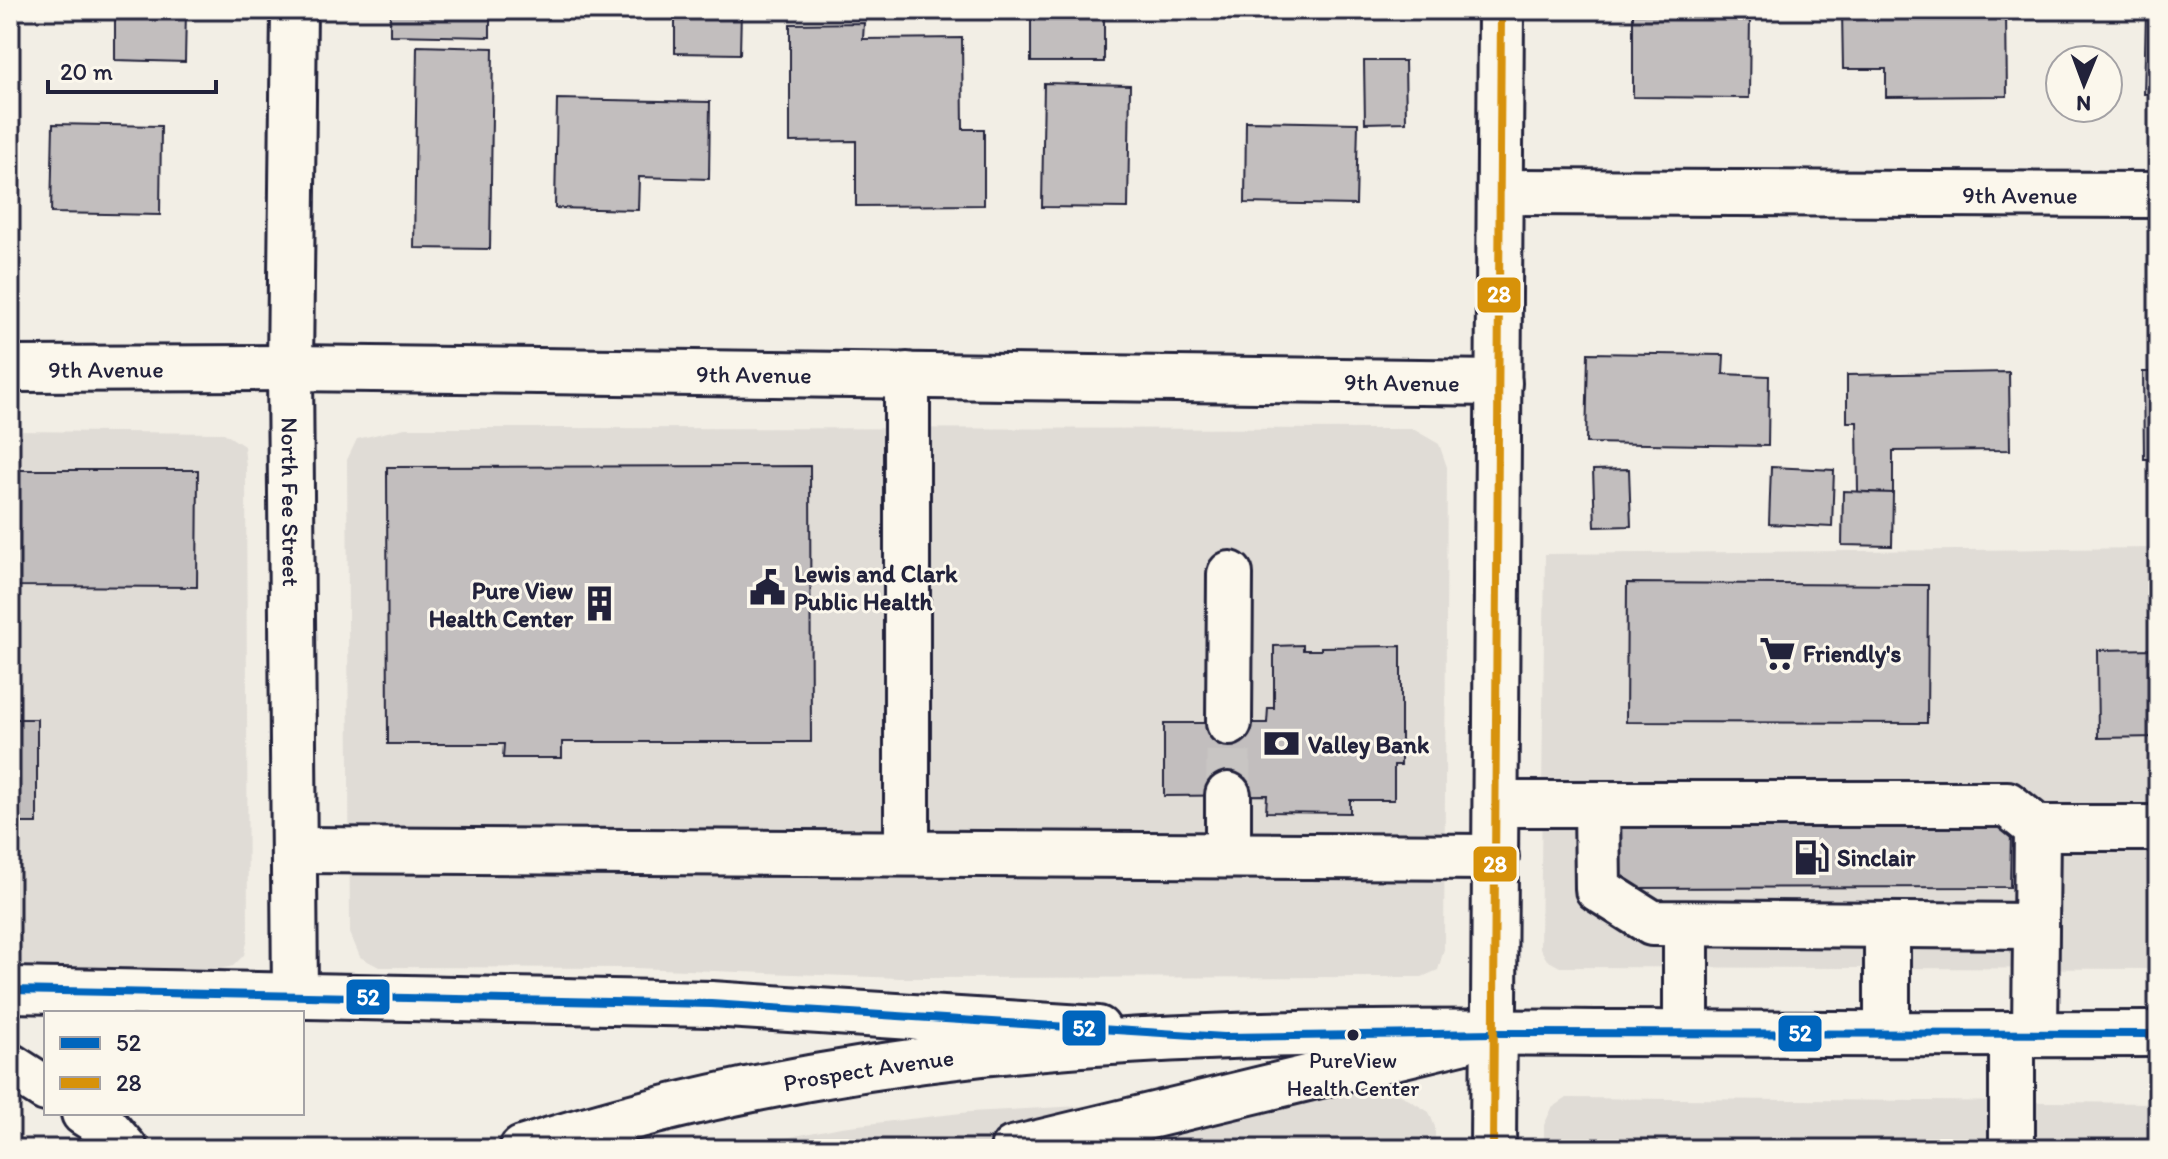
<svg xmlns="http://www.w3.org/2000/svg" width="2168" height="1159" font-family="Itim,sans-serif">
<rect width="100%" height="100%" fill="#f2eee5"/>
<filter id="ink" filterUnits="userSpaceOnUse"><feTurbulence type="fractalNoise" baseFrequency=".0125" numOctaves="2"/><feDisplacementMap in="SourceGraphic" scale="16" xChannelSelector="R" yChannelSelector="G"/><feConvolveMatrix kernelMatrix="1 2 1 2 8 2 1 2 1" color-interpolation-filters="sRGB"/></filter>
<g filter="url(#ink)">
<path fill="#e0dcd6" d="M405 428 1413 429 1439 444 1447 467 1444 949 1438 970 1422 977 901 978 634 968 379 967 360 957 350 933 347 460 357 439Z
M10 431 224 433 244 446 246 467 248 938 244 955 233 966 215 970 10 965Z
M2158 548V969L1560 967 1547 960 1540 948 1545 554Z
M1391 1089 1429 1112 1435 1127V1149H729L841 1127 970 1112Z
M1567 1098 2158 1103V1149H1544V1125L1552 1108Z"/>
<path fill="#c2bebe" stroke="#22223b" stroke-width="2" d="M115 10H186L185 62 115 60Z
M390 10H490V37L390 35Z
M675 10H741L740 54 675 53Z
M1031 10H1104V62H1031Z
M1842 10H1968V14L2006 13 2007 96 1886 97V69H1843Z
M2146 11H2158V94H2144Z
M1633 13 1750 14 1749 98 1633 97Z
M864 23 863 39 962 38 963 129H984V205L856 206V141L790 142V24Z
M417 46 493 48 490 249 414 248Z
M1364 61H1405L1406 122 1365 123Z
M1044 83 1130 85 1128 208 1042 207Z
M557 99 710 102 709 179 639 177 638 210 555 208Z
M1246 121 1358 123 1356 205 1245 203Z
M53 124 161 126 160 215 51 213Z
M1588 353 1724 355 1723 374 1769 376 1768 446 1586 443Z
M2009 372 2010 450 1893 451V493L1858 492 1857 422H1847V375Z
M2143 372H2158V459H2144Z
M810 466 811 742H562V758H503L504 744H388L387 467Z
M1771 467 1834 470 1832 527 1769 524Z
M1629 469 1631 526 1595 527 1593 470Z
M10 470H198L197 587 10 586Z
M1843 491 1893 493 1892 546 1842 545Z
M1627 583 1928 585 1927 723 1626 722Z
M1303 645V650H1321V647L1401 646V765H1394V800H1350V813L1266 812 1267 795 1164 796V723H1267L1268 708H1274V646Z
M2158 649V737L2098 738 2097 650Z
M10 719H37V823H10Z
M1620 822 2005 826 2011 831 2010 887 1619 888 1612 828Z"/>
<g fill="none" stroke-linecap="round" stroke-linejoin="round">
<path stroke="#c8c5c3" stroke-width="44" stroke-dasharray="44 22" stroke-linecap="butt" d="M1228 795 1229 723"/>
<defs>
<g id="minor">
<path id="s1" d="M294 10 290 368 295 995"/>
<path id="s2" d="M1500 192 2158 195"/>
<path id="s3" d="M10 369 290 368 1499 383"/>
<path d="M1229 723 1230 574"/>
<path d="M1496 804H2007L2037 828"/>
<path d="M1597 804 1598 889 1652 923 2036 926"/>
<path d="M294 850 1496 857"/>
<path d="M907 853V375"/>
<path d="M1228 855V795"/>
<path d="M1686 924V1033"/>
<path d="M1887 1034V925"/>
<path d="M2035 1034 2037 828H2158"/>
<path d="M1013 1149 1461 1041"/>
<path d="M1493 1149 1501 10"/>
<path d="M2012 1149V1034"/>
</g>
<path id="major" d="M10 990 711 1004 1098 1029
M10 1066 46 1089
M84 1113 106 1127 125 1149"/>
<g id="highway">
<path id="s4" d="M522 1149C672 1101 827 1070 983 1053 1194 1030 1408 1032 1620 1033 1799 1035 1979 1034 2158 1034"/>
</g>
</defs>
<use href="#minor" stroke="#22223b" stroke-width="50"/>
<use href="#major" stroke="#22223b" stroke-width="50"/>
<use href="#highway" stroke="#22223b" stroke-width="50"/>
<use href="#minor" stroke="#fbf7ec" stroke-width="44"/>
<use href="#major" stroke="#fbf7ec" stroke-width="44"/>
<use href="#highway" stroke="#fbf7ec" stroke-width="44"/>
<defs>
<path id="bus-1" d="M10 990 711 1004 1224 1037 1495 1033 2158 1034"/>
<path id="bus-2" d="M1493 1149 1501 10"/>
</defs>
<use href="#bus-1" stroke="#fbf7ec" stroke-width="14"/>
<use href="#bus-2" stroke="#fbf7ec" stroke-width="14"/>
<use href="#bus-1" stroke="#0065bd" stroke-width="8"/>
<use href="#bus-2" stroke="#d79209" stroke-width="8"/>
</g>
</g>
<defs>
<symbol id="civic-bare" viewBox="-9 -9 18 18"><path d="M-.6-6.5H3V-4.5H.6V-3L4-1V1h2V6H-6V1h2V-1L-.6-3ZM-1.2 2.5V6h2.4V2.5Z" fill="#22223b" stroke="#fbf7ec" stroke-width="2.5" paint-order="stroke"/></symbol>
<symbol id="building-bare" viewBox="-9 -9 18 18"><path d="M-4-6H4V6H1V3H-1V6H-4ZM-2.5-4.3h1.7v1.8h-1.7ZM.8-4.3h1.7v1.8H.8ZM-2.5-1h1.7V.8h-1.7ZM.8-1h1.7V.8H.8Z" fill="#22223b" stroke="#fbf7ec" stroke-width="2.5" paint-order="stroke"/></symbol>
<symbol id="supermarket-bare" viewBox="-9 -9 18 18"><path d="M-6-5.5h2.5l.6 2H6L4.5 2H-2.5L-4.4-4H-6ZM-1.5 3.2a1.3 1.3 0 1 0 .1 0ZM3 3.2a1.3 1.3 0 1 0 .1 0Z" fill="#22223b" stroke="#fbf7ec" stroke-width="2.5" paint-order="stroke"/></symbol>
<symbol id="bank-bare" viewBox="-9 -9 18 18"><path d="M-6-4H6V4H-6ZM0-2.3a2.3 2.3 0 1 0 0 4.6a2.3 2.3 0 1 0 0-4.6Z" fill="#22223b" stroke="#fbf7ec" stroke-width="2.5" paint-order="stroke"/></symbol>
<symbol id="fuel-bare" viewBox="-9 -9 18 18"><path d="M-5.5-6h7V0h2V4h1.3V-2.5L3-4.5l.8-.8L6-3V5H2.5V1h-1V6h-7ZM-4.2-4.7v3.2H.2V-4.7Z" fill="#22223b" stroke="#fbf7ec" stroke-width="2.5" paint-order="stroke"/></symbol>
</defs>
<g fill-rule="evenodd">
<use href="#civic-bare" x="742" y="562" width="51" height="51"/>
<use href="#building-bare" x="574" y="578" width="51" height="51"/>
<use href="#supermarket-bare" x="1752" y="628" width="51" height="51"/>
<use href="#bank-bare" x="1256" y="718" width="51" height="51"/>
<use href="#fuel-bare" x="1786" y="832" width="51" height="51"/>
</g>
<circle fill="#22223b" stroke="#fbf7ec" stroke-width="3" cx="1353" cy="1035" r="7"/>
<g text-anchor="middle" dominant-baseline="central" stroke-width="6" stroke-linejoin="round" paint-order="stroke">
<g font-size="22" fill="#22223b" stroke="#fbf7ec">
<text x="1353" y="1060">PureView<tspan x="1353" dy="28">Health Center</tspan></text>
</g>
<g font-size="24" fill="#22223b" stroke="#fbf7ec">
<text stroke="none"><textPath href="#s2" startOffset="520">9th Avenue</textPath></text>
<text stroke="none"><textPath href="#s3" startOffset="96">9th Avenue</textPath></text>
<text stroke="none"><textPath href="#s3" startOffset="744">9th Avenue</textPath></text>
<text stroke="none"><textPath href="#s3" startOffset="1392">9th Avenue</textPath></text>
<text stroke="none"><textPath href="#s1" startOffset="492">North Fee Street</textPath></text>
<text stroke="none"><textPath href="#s4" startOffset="356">Prospect Avenue</textPath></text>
</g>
<g font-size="24" font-weight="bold" fill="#22223b" stroke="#fbf7ec" text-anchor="start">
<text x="794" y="573">Lewis and Clark<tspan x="794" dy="28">Public Health</tspan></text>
<text x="573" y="590" text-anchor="end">Pure View<tspan x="573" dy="28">Health Center</tspan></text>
<text x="1803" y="653">Friendly's</text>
<text x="1308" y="744">Valley Bank</text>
<text x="1837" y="857">Sinclair</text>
</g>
</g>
<g stroke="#fbf7ec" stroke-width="3">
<rect x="1476" y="276" width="46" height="38" rx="8" fill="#d79209"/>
<rect x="1472" y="845" width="46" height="38" rx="8" fill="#d79209"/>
<rect x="345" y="978" width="46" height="38" rx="8" fill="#0065bd"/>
<rect x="1061" y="1009" width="46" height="38" rx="8" fill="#0065bd"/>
<rect x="1777" y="1014" width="46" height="39" rx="8" fill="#0065bd"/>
</g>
<g font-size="22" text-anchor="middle" font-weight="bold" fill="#fff">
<text x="1499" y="302">28</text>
<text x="1495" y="872">28</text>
<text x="368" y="1005">52</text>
<text x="1084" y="1036">52</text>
<text x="1800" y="1041">52</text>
</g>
<rect width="2168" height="1159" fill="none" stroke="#fbf7ec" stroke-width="40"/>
<rect x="20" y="20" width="2128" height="1119" fill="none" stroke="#22223b" stroke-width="3" filter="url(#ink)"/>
<rect x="44" y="1011" width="260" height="104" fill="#fbf7ec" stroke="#a4a2a5" stroke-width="2"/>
<rect x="60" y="1037" width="40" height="12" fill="#0065bd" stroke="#a4a2a5" stroke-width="2"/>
<text x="116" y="1051" font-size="24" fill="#22223b">52</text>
<rect x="60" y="1077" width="40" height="12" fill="#d79209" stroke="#a4a2a5" stroke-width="2"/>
<text x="116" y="1091" font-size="24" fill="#22223b">28</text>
<g transform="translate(2084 84) rotate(181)"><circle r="38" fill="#fbf7ec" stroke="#a4a2a5" stroke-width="2"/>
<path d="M0-6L14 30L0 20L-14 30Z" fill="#22223b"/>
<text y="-12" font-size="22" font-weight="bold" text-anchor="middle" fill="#22223b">N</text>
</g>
<path d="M48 80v12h168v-12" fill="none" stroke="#22223b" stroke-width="4"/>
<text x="60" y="80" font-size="24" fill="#22223b" stroke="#fbf7ec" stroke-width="6" paint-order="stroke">20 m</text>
</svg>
